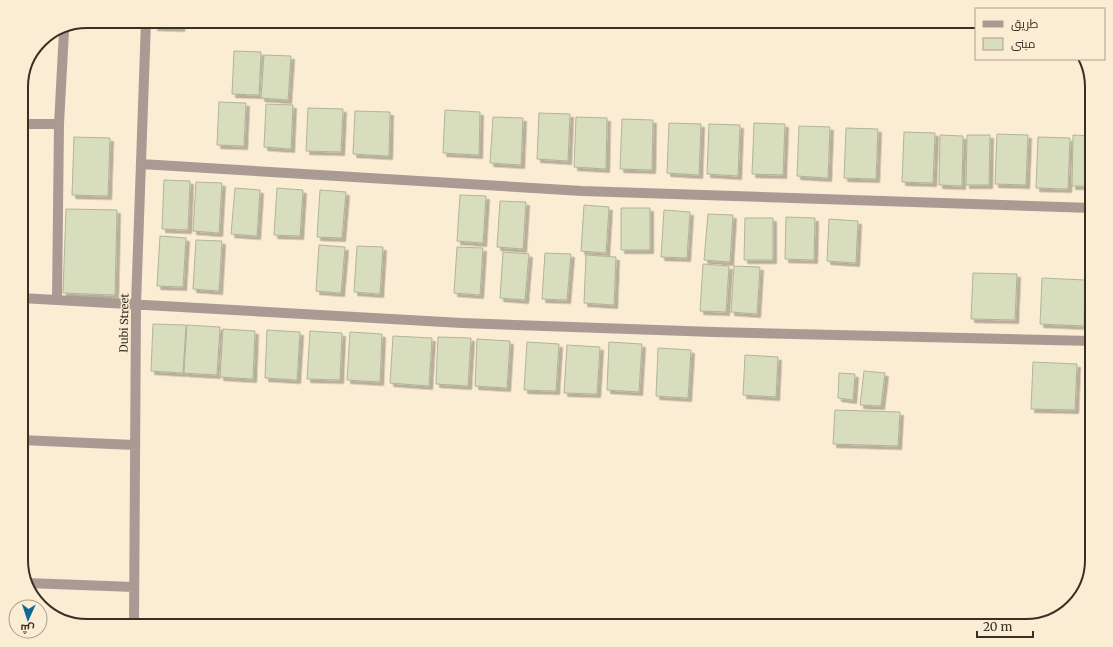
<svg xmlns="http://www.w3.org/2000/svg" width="1113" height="647" font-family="Merriweather,Cairo,serif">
<defs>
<filter id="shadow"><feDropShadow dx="3.5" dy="3.5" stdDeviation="0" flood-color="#0004"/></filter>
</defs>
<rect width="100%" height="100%" fill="#fbedd3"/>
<path fill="#d8ddbd" stroke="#b0b499" filter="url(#shadow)" d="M155 21H182L181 28 154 27Z
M234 51 261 52 259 95 232 94Z
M264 55 291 56 288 100 261 98Z
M219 102 246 103 244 146 217 145Z
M266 104 293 105 291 149 264 147Z
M308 108 343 109 341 152 306 151Z
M445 110 480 112 479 155 443 153Z
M355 111 390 112 389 156 353 154Z
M539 113 570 114 568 161 537 159Z
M493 117 523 118 521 165 490 163Z
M576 117 607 118 606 169 574 167Z
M622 119 653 120 652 170 620 169Z
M669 123 701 124 699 175 667 173Z
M754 123 785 124 783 175 752 174Z
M709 124 740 125 738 176 707 174Z
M799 126 830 127 828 178 797 176Z
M846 128 878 129 876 179 844 178Z
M904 132 935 133 933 183 902 182Z
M997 134 1028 135 1026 185 995 184Z
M940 135 963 136 962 186 939 185Z
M967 135H990L989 185H966Z
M1073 135 1092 136V186H1072Z
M74 137 110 138 108 196 72 195Z
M1038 137 1070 138 1068 189 1036 188Z
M164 180 190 181 188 230 162 229Z
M196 182 222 183 219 233 193 231Z
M235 188 260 190 257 236 231 234Z
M277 188 303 190 300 236 274 235Z
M320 190 346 192 342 238 317 237Z
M460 195 486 196 483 243 457 241Z
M500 201 526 202 523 249 497 247Z
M584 205 609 207 606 253 581 251Z
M621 208H650V250H621Z
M66 209 117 210 115 295 63 293Z
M664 210 690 212 687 258 661 257Z
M708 214 733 215 730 262 704 260Z
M786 217 815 218 814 260 785 259Z
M745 218H773V260H744Z
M829 219 858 221 856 263 827 261Z
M160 236 186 238 183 287 157 286Z
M196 240 222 241 219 291 193 289Z
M319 245 345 247 341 293 316 291Z
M357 246 383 247 380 294 354 292Z
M457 247 483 248 480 295 454 293Z
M503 252 529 254 525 300 500 298Z
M545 253 571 254 567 300 542 299Z
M586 255 616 257 614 305 584 303Z
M703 264 729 266 726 312 700 311Z
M734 266 760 267 757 314 731 312Z
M973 273 1017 274 1015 320 971 319Z
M1042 278 1085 280 1084 326 1040 324Z
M153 324 186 325 183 373 151 371Z
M187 325 220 327 217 375 184 373Z
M223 329 255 331 253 379 220 377Z
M267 330 300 332 297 380 265 378Z
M310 331 342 333 340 380 307 379Z
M350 332 382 334 380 382 347 380Z
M393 336 432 338 429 386 390 383Z
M438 337 471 338 468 386 436 384Z
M477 339 510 341 507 388 475 386Z
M527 342 559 344 556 391 524 390Z
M609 342 642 344 639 392 607 390Z
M567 345 600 347 597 394 564 393Z
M658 348 691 350 688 398 656 396Z
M745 355 778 357 776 397 743 395Z
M1033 362 1077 364 1075 410 1031 409Z
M864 371 885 373 881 406 860 405Z
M839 373 855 374 853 400 838 398Z
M835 410 900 412 898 446 833 444Z"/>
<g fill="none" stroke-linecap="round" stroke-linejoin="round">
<path stroke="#a99b94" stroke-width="10" d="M21 124H59
M141 164 582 191 1092 208
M21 298 462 323 714 332 1092 341
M57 300 59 124 64 31
M21 440 134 445
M27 583 134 587
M134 626 136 304 146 21"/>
</g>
<g text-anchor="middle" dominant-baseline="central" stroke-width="3" stroke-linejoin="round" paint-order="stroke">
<g font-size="11" fill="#363027" stroke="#fbedd3">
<text transform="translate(124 323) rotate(-89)">Dubi Street</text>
</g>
</g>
<path d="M0 0H1113V647H0ZM87 28H1026A59 59 0 0 1 1085 87V560A59 59 0 0 1 1026 619H87A59 59 0 0 1 28 560V87A59 59 0 0 1 87 28Z" fill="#fbedd3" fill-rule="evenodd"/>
<path fill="none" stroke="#363027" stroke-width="2" d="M87 28H1026A59 59 0 0 1 1085 87V560A59 59 0 0 1 1026 619H87A59 59 0 0 1 28 560V87A59 59 0 0 1 87 28Z"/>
<rect x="975" y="8" width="130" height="52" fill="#fbedd3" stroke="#aca18e"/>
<rect x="983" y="21" width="20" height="6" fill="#a99b94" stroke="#aca18e"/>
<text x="1011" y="28" font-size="12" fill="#363027">طريق</text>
<rect x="983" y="38" width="20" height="12" fill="#d8ddbd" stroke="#aca18e"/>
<text x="1011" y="48" font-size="12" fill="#363027">مبنى</text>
<g transform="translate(28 619) rotate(183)"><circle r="19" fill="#fbedd3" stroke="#aca18e"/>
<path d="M0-3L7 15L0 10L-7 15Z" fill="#106697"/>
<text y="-6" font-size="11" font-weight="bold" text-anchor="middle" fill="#363027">ش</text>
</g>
<path d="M977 631v6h56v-6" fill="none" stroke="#363027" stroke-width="2"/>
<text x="983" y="631" font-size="12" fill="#363027" stroke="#fbedd3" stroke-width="3" paint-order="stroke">20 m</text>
</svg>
